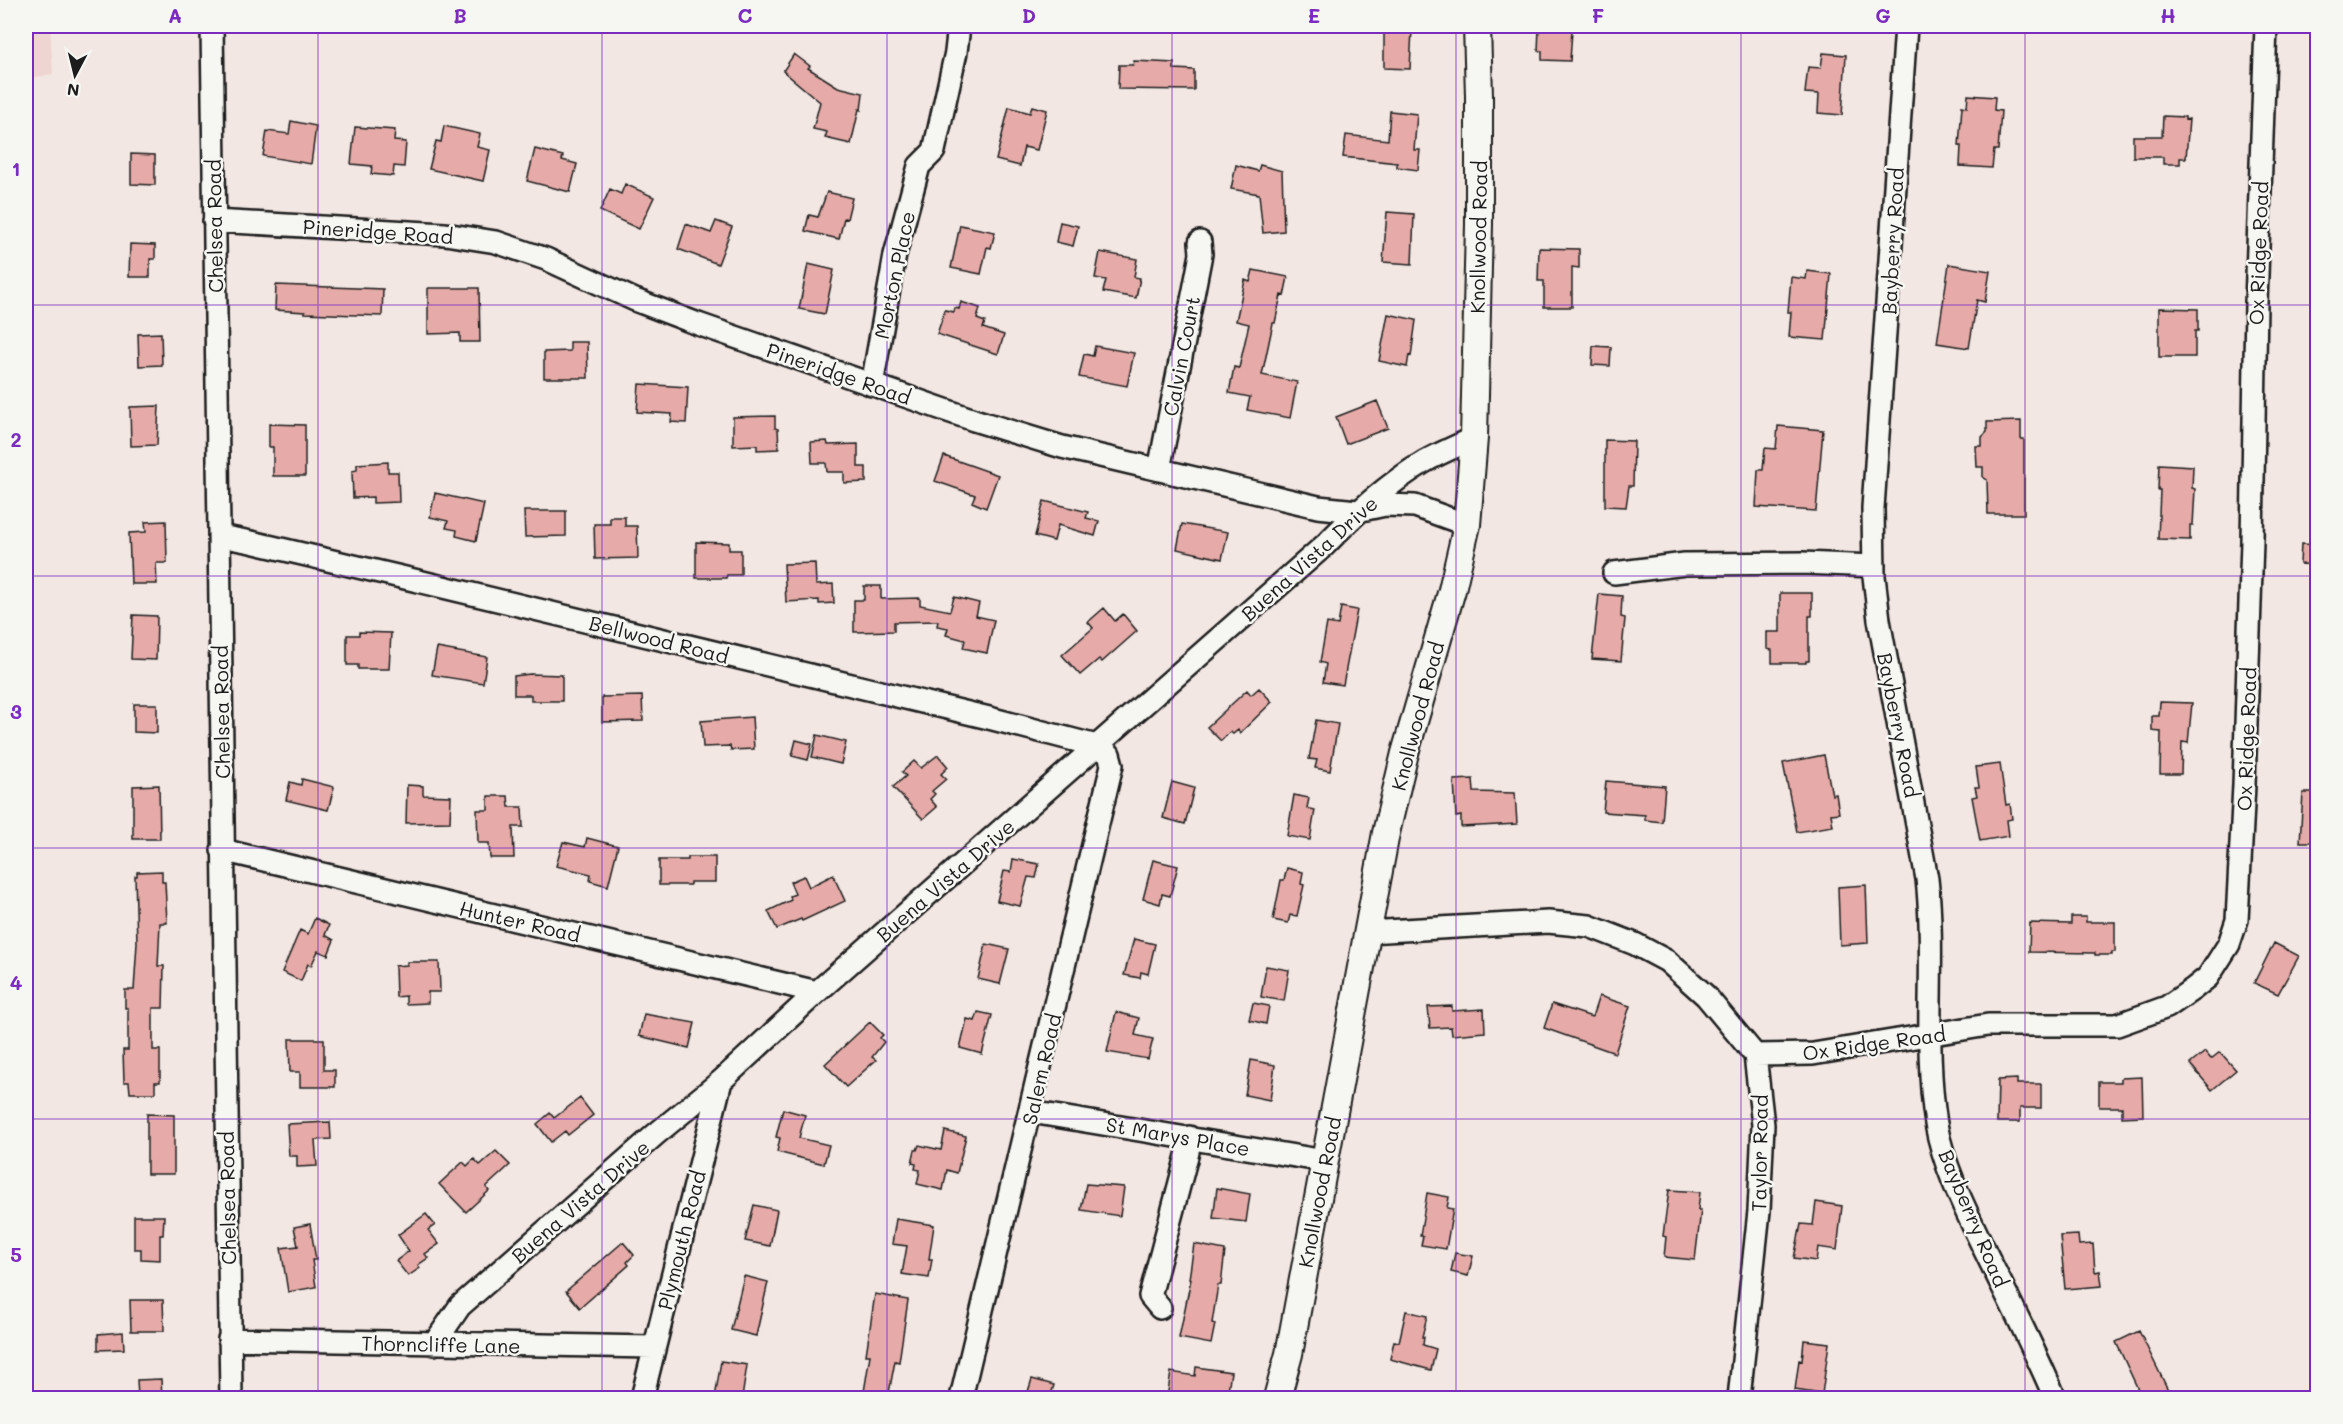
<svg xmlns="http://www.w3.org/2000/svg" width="2343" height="1424" font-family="Mali,sans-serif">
<rect width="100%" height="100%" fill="#f3e7e3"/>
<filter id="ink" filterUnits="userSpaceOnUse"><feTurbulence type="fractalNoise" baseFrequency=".0167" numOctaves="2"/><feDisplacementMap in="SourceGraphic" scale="12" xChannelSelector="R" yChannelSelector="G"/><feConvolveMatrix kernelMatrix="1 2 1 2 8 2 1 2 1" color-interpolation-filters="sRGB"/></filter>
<g filter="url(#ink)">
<path fill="#efd5d1" d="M26 26H50L53 74 26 79Z"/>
<path fill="#e6aba8" stroke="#1c1c1c" stroke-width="1.5" d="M1384 26H1410V29H1412L1410 69 1384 68Z
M1544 26H1568V30H1572L1570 61 1542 60V51H1538L1539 28H1544Z
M1823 53 1846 55 1842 115 1818 113 1819 94 1805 93 1808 67 1821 68Z
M794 54 810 66 808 68 838 87 863 93 861 110 859 109 851 144 825 138 827 132 813 129 820 102 783 71Z
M1134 61 1174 63V69L1194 70V90L1118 89 1119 65H1133Z
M1968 95 1995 97 1994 110 2001 111 1998 150H1994L1992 168 1960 166 1961 146H1959L1962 106 1967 107Z
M1032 106 1047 110 1037 150 1024 147 1020 166 996 160 1009 107 1030 113Z
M1390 111 1417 114 1414 150H1420L1418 170 1397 167V163L1343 157 1346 135 1388 140Z
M2163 116 2185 117V120L2189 119 2186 158H2180V164H2163V157H2133V136H2162Z
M291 121 316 126 311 164 263 156 267 131 289 134Z
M444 126 480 134 477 147 490 150 483 181 429 169 436 141 441 142Z
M355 127 395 130 394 141 406 142 404 167 394 166 393 176 371 174 372 166 351 164Z
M535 149 563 156 562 160 577 164 570 192 527 181Z
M131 154 155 155V185L131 184Z
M1236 165 1258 171 1260 165 1282 171 1284 231 1263 233 1259 194 1231 189Z
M625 184 654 197 639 229 600 211 610 189 621 194Z
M827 192 852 198 847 219 844 218 839 239 805 231 809 215 818 217Z
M1387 212 1414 214 1412 264 1383 262Z
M716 221 732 227 718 264 678 249 686 224 711 233Z
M1060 222 1078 226 1073 246 1056 242Z
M960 225 995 232 991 248 987 247 981 274 951 268Z
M130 244 155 245V259H150V277H129Z
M1539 248 1579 249V268L1572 267V307H1544V281H1538Z
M1100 252 1137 259 1134 277 1140 278 1136 298 1103 292 1106 280 1095 278Z
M808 264 834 270 825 314 799 309Z
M1949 264 1990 271 1985 302 1977 300 1969 348 1937 343Z
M1253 270 1288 277 1284 296 1281 295 1275 323H1273L1262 375 1297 382 1290 418 1247 410 1250 397 1229 393 1234 367 1239 368 1249 324 1236 321 1245 280 1250 282Z
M1807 271 1831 274 1825 340 1789 337 1791 312H1788L1791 277 1806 279Z
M276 285 383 289 382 316 305 313V312L275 310Z
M428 288H479L480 342H460V333L428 334Z
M961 302 980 308 977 319 985 322 983 328 1004 335 998 354 937 334 945 310 954 312 955 308 959 309Z
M2159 308 2198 309V331H2195V357H2159Z
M1388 314 1416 320 1411 356 1409 355 1407 367 1379 361Z
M161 333 162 365 139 366 138 334Z
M570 342H587L588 378H544V352L570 351Z
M1095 346 1134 353 1127 386 1079 377 1084 354 1093 356Z
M1593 346 1611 347 1610 366 1592 365Z
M639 384 688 387 686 423 671 422 672 414 637 412Z
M1377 401 1388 428 1346 444 1336 417Z
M159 406 157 445 131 446 130 407Z
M775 416V428L778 429 779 449 757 450V445L733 446V417Z
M2021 421V439H2024V514H1988L1987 480 1983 477V467H1977L1976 446H1982V437L1987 432V422Z
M269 424 305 425V476H273V447H269Z
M1778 426 1823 430 1816 511 1756 507 1758 470H1763L1765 448 1776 449Z
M1605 440 1634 441 1633 486H1629L1626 507 1605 506Z
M827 441 828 445 858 444V467H866V482L844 483V472H827L826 463H812L811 442Z
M944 456 998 475 986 508 972 502 975 495 935 481Z
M388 462V472H398L399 502 373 503V497L353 498 352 471 357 470V464Z
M2159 464 2193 466 2192 488 2195 489 2193 525H2190V540L2158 539 2160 490H2158Z
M435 493 484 504 476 541 456 536 457 530 446 528 448 521 430 517Z
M1044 501 1088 512 1086 518 1099 521 1095 536 1058 525 1054 541 1035 536Z
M524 511H566V536L525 537Z
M610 517H625V526H637L638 558 595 559 594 524H610Z
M166 521 167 563H156L157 584H131L129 533 146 532 145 522Z
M1182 524 1228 532 1222 559 1177 549Z
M696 542 729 543V550H741V575H727L726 578H696Z
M2301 544 2318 545V565L2300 564Z
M815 563 816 585 833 584 834 603 819 604V600L786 602 784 564Z
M864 586H881V599L920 598V605L950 611 954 597 979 603 976 616 994 620 987 653 963 648 965 640 946 635 948 628 937 626 938 621 894 622V631L854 632V600H864Z
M1780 593H1812V616H1809V661H1806V663H1772V650L1767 649V632H1780Z
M1599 594 1622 596 1621 617 1625 618 1621 661 1592 659Z
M1341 607 1357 610 1343 685 1323 682 1326 664 1320 662 1327 623 1338 625Z
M1104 608 1115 621 1123 614 1137 631 1102 662 1099 659 1080 675 1062 655 1093 628 1088 622Z
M133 615 157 616 156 660 131 659Z
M359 632 391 633 389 669H358V665H347V635H359Z
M437 648 487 657 483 683 432 675Z
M530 674 562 675V701H531V695H514V676Z
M1259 688 1272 702 1240 733 1238 730 1233 734 1230 732 1221 741 1207 727 1247 690 1251 695Z
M642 696 643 721 602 722V697Z
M2160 702 2192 703 2188 743 2182 742 2181 774H2160L2161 732 2152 731V716H2159Z
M134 704H157V733L134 732Z
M752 717 754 749 731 750 730 746 703 747 701 721Z
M1316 720 1338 724 1330 771 1315 768 1317 760 1309 759Z
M817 735 846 742 841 764 812 757Z
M796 740 812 744 808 760 792 756Z
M938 755 948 767 941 774 946 779 932 791 935 794 930 799 937 807 923 819 893 787 906 776 902 772 914 761 921 768Z
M1824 755 1832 795 1836 794 1839 813 1831 814 1833 826 1797 832 1783 763Z
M2000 764 2006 805 2010 804 2012 819 2007 820 2009 836 1980 841 1972 797 1977 796 1975 787H1979L1976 767Z
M302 779 334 787 328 810 286 800 290 782 301 785Z
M1473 779 1474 792 1515 793 1517 824 1461 827V816L1456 817 1454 780Z
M1606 781 1665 786 1662 822 1645 820V815L1603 812Z
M1172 782 1194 788 1185 824 1163 818Z
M159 785 160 839H133V786Z
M407 785 423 786V795L451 796 450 822 406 823Z
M2303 793H2318V842H2300Z
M1294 795 1309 798 1307 808 1315 810 1310 840 1287 836Z
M488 796H508L509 807H522L523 827H513L514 858H490L489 843H478L477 810H488Z
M587 838 618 846 608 886 590 881 591 874 556 866 563 842 585 847Z
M688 857H715V882H690V885H659V860H688Z
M1013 859 1039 864 1036 878 1028 877 1020 906 997 901 1004 871 1011 872Z
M1153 860 1178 866 1170 896 1162 894 1160 904 1143 899Z
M1287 868 1303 872 1301 884 1304 885 1297 916 1290 915 1288 923 1273 920 1281 880H1284Z
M162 871V882H165L167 923H160L158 966H164L163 1008H153V1050H160V1082H155V1093H130L129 1082H124L123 1050H128V1008H125V990H134L137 943 135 876H137V872Z
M833 875 845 901 802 921 801 919 777 929 768 911 791 900 790 896 795 894 790 882 804 876 809 887Z
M1866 885 1868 943 1840 945 1838 887Z
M2071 917H2086V922H2115V952H2112V955H2095V953L2029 952 2030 923 2071 924Z
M315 918 329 925 325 935 334 940 328 955 318 951 311 966 308 964 301 981 282 972 300 930 308 934Z
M1134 939 1155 944 1148 974 1141 972 1140 978 1124 975Z
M2274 943 2299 956 2278 994 2254 983Z
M986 944 1009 949 1000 984 978 979Z
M407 962H439L440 992H428V1003L406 1004V996L396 997 395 966 407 965Z
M1266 966 1289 970 1284 1001 1261 997Z
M1599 996 1630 1006 1615 1053 1544 1028 1552 1004 1592 1017Z
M1253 1003 1269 1006 1266 1024 1249 1020Z
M1452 1006V1011L1484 1009 1485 1032 1452 1035 1451 1027 1430 1028 1428 1007Z
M978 1012 992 1015 982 1054 960 1048 967 1019 975 1021Z
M1116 1012 1139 1018 1135 1035 1153 1039 1148 1059 1107 1052Z
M644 1014 695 1023 689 1048 639 1036Z
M870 1022 883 1035 880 1038 884 1042 872 1057 876 1060 846 1087 825 1064Z
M289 1039H324V1070H335V1087H300V1072H290Z
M2205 1052 2211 1059 2220 1052 2236 1070 2212 1090 2190 1064Z
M1251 1060 1275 1065 1270 1100 1245 1095Z
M2142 1077 2143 1116 2122 1117V1107H2099V1082H2121V1078Z
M2017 1079V1084H2041V1108H2020V1122H1997L1998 1080Z
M580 1098 593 1115 568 1135 565 1131 551 1142 537 1124 550 1113 554 1118Z
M783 1109 805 1115 799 1138 829 1145 824 1164 777 1152 780 1138 776 1137Z
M147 1114 174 1115V1174H147Z
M330 1122 331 1139 315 1140 317 1166 297 1167V1156H289L287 1124Z
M945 1131 966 1136 957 1173 947 1170 943 1190 917 1184 920 1170 915 1169 916 1164 912 1163 915 1150H917L919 1145 941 1150Z
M496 1151 510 1165 486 1187 489 1191 466 1212 439 1184 463 1162 467 1166 474 1159 480 1165Z
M1086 1184 1124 1187 1120 1216 1081 1210Z
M1217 1188 1250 1194 1246 1222 1213 1218Z
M1669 1190 1700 1192 1698 1210H1701L1695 1260 1664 1257 1666 1237 1663 1236Z
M1427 1193 1449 1197 1447 1208 1453 1209 1446 1249 1421 1245 1423 1236H1420Z
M1816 1202 1842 1206 1837 1250 1818 1247 1816 1261 1794 1258 1801 1224 1813 1225Z
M754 1205 777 1210 770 1246 745 1241Z
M426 1214 435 1225 428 1230 439 1244 425 1254 428 1258 418 1265 420 1268 408 1276 396 1261 409 1251 398 1235Z
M134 1216H164L163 1235H160V1260L141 1259V1249H134Z
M896 1219 934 1225 929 1259H932L929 1278 902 1274 907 1246 892 1244Z
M310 1224 316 1260H312L316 1287 288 1292 281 1248 298 1246 294 1227Z
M2078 1235 2079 1245 2093 1244 2095 1272 2100 1271 2102 1286 2065 1289 2060 1236Z
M623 1242 634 1255 627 1262 629 1265 580 1308 566 1291Z
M1194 1244 1225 1250 1221 1285H1218L1212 1323 1215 1324 1211 1344 1179 1338 1191 1279H1189Z
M1455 1253 1473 1256 1468 1276 1451 1272Z
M744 1276 768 1282 756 1336 731 1330Z
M875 1294 908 1300 899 1362 895 1361 888 1398H863L870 1355H866Z
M130 1300H163L164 1331H131Z
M1406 1311 1427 1316 1422 1337H1424L1423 1345 1436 1349 1431 1370 1390 1359 1394 1341 1399 1342Z
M2139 1331 2170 1394 2161 1398H2142L2116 1342Z
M123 1332 124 1349 98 1350V1334Z
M1804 1340 1829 1343 1822 1394 1795 1390 1799 1360 1802 1361Z
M721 1361 747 1365 742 1398H715Z
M1196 1367 1231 1372 1227 1396 1204 1392 1203 1398H1167L1171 1372 1195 1376Z
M161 1379 162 1398H138L137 1380Z
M1032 1379 1054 1385 1050 1398H1026Z"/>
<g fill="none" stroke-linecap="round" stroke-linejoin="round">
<defs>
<path id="minor" d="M212 26 231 1398
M1906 26 1873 508 1874 576 1879 620 1927 879C1936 960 1923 1042 1936 1124 1944 1168 1966 1211 1985 1251 2009 1300 2034 1348 2055 1398
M214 221 445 234 496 242 546 259 635 300 698 324 974 420 1062 447 1318 507 1357 511 1385 505 1415 506 1467 525
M872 385 895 255 919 166 934 151 956 52 959 26
M1159 470 1201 254 1200 242
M220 536 251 542 418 581 989 718 1097 746 1109 754 1112 765 961 1398
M1614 573 1685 564 1802 563 1874 566
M222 850 817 992
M1367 932 1548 922 1589 926 1635 944 1667 961 1706 996 1755 1055 1763 1125 1759 1211 1739 1398
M1755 1055 1813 1054 1988 1025H2117L2167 1007 2193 989 2208 977 2229 944 2237 920 2244 785 2252 541 2256 303 2266 26
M1031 1112 1325 1161
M1160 1308 1150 1296 1188 1152 1189 1137
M229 1339 653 1347
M434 1344 460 1306 656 1134 721 1081 817 992 1325 545C1355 514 1386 485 1424 462 1440 453 1457 446 1474 438
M642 1398 721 1081"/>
<path id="major" d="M1277 1398 1289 1354 1386 833 1405 753 1452 590 1467 525 1474 438 1479 224V96L1477 26"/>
</defs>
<use href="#minor" stroke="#1c1c1c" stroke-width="26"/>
<use href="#major" stroke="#1c1c1c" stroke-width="30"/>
<use href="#minor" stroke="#f6f6f2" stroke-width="21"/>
<use href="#major" stroke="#f6f6f2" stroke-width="26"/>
</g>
</g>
<path fill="none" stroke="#7b2cbf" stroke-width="1.5" stroke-opacity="0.55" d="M318 26V1398M602 26V1398M887 26V1398M1172 26V1398M1456 26V1398M1741 26V1398M2025 26V1398M26 305H2318M26 576H2318M26 848H2318M26 1119H2318"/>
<g text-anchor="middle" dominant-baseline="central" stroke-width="5" stroke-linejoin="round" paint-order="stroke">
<g font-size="20" fill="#1c1c1c" stroke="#f6f6f2">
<text transform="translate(214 226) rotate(-91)">Chelsea Road</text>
<text transform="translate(378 231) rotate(4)">Pineridge Road</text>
<text transform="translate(1478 237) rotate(-89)">Knollwood Road</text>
<text transform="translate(1892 241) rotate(-87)">Bayberry Road</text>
<text transform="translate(2258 253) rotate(-88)">Ox Ridge Road</text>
<text transform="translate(894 275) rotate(-78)">Morton Place</text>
<text transform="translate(1181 356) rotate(-79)">Calvin Court</text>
<text transform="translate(839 373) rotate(19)">Pineridge Road</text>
<text transform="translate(1309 558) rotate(-42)">Buena Vista Drive</text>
<text transform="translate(659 639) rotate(14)">Bellwood Road</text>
<text transform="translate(221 712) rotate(-91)">Chelsea Road</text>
<text transform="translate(1417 716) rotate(-75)">Knollwood Road</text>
<text transform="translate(1899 725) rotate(79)">Bayberry Road</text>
<text transform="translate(2246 739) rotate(-88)">Ox Ridge Road</text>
<text transform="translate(945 880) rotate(-41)">Buena Vista Drive</text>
<text transform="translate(520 921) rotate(13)">Hunter Road</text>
<text transform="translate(1874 1043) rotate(-8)">Ox Ridge Road</text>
<text transform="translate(1041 1069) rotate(-77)">Salem Road</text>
<text transform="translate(1178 1136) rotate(10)">St Marys Place</text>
<text transform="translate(1759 1153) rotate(-89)">Taylor Road</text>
<text transform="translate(1319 1192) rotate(-79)">Knollwood Road</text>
<text transform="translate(227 1198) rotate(-91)">Chelsea Road</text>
<text transform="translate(580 1201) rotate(-41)">Buena Vista Drive</text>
<text transform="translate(1974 1218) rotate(67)">Bayberry Road</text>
<text transform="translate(681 1240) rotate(-76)">Plymouth Road</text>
<text transform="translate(441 1344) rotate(1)">Thorncliffe Lane</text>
</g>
</g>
<rect width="2343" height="1424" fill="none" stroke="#f6f6f2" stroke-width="66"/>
<g transform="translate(75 75) rotate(187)" stroke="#f6f6f2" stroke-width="4.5" paint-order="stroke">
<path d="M0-4.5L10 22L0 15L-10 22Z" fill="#1c1c1c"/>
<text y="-9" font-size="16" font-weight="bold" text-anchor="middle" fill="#1c1c1c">N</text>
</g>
<rect x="33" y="33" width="2277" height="1358" fill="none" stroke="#7b2cbf" stroke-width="2"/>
<g font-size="20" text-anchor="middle" font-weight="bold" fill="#7b2cbf">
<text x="175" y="23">A</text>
<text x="460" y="23">B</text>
<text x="745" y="23">C</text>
<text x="1029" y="23">D</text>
<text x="1314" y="23">E</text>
<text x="1598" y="23">F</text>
<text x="1883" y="23">G</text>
<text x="2168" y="23">H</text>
<text x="16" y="176">1</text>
<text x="16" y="447">2</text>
<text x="16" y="719">3</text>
<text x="16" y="990">4</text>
<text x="16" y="1262">5</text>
</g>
</svg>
